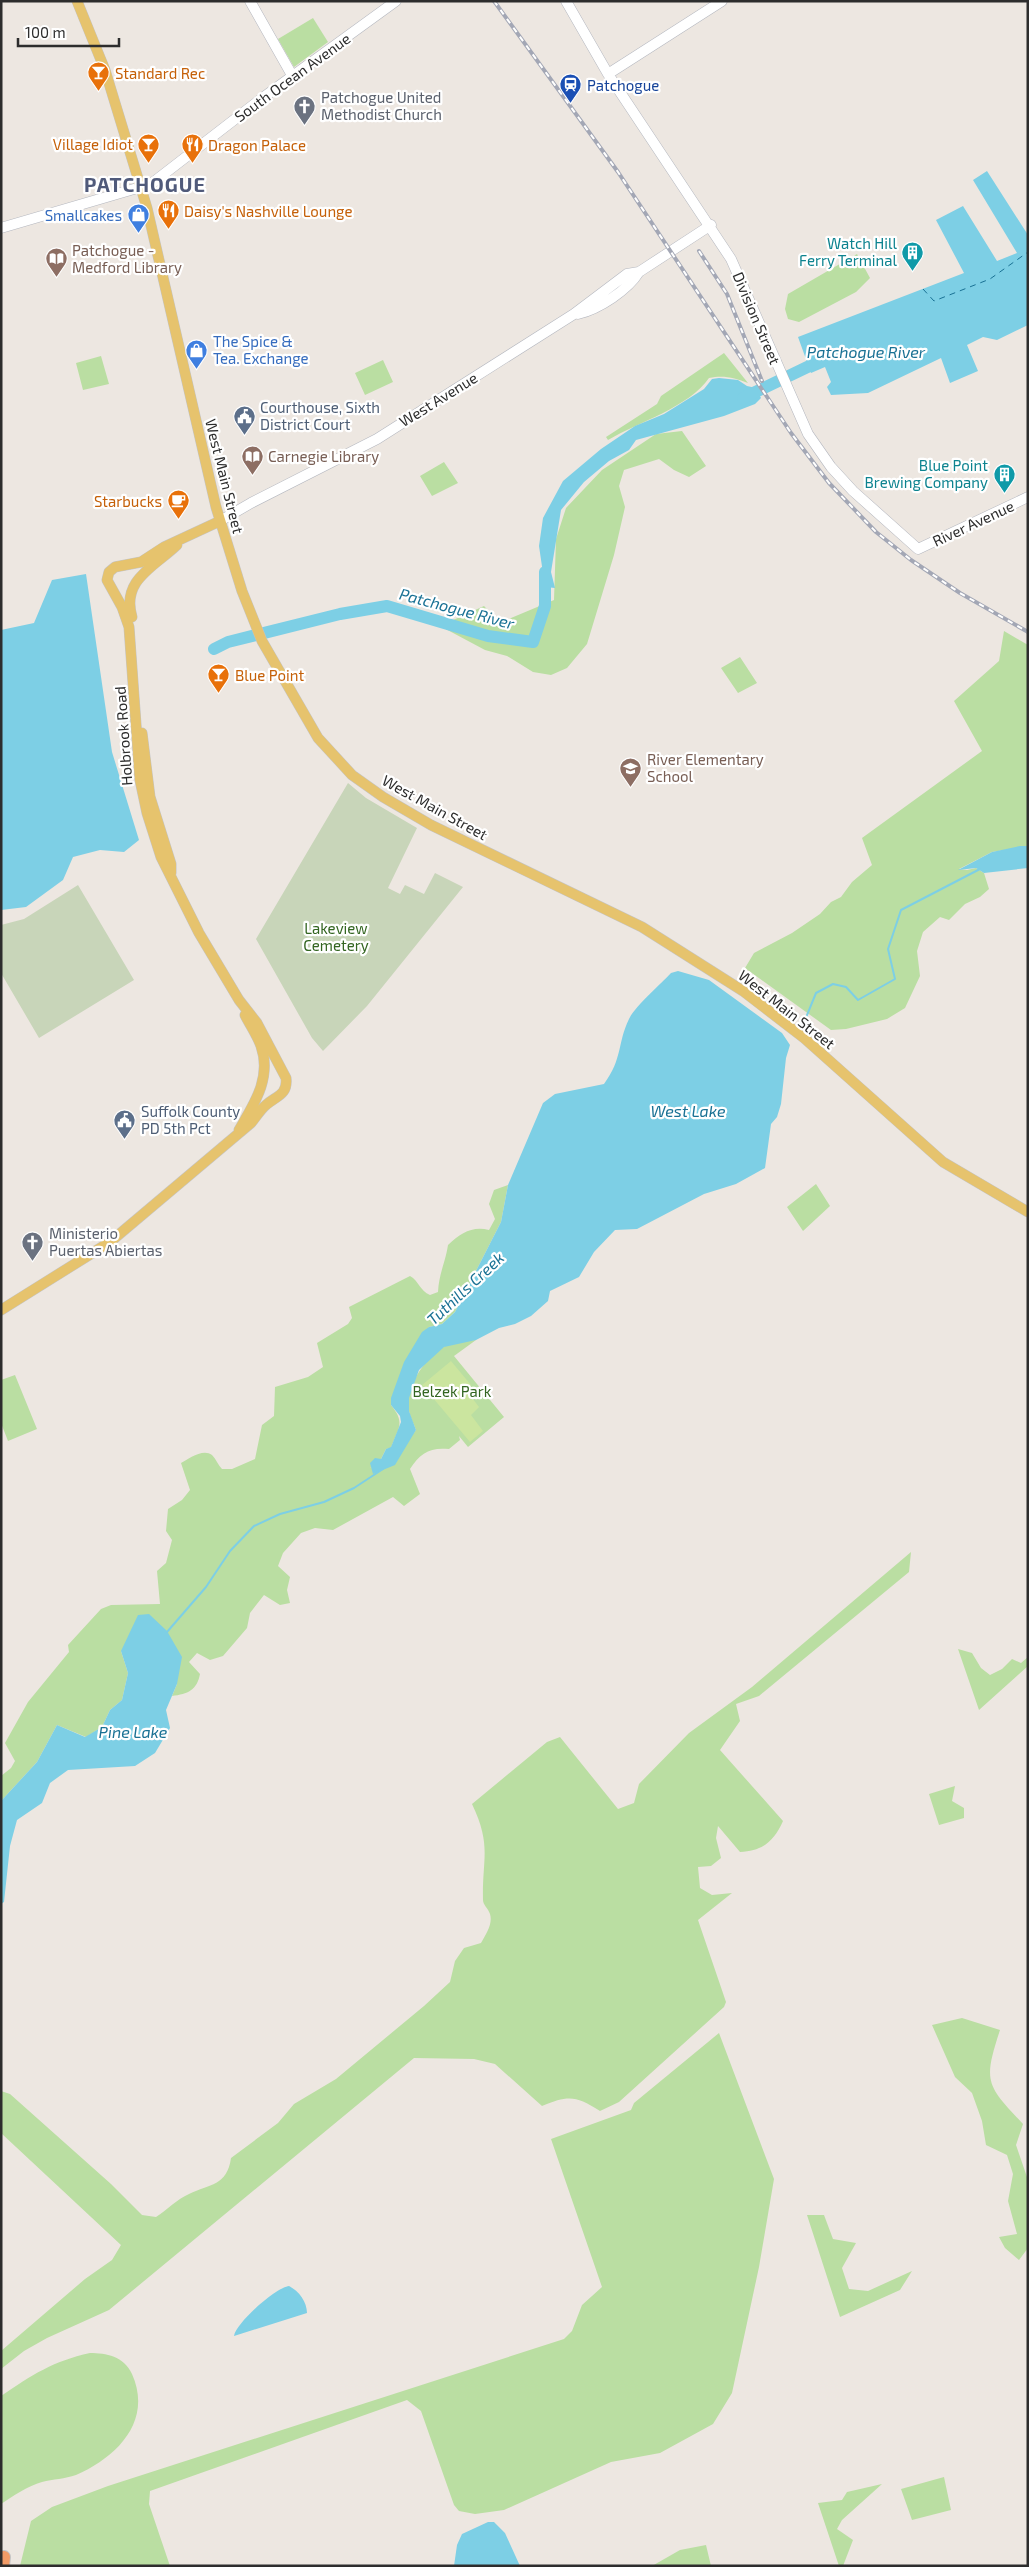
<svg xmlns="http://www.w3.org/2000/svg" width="1029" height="2567" font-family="'Exo 2',sans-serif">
<rect width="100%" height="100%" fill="#ede7e1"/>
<path fill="#badea2" d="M313 18 328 42 294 67 278 39Z
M857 254 870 278 856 292 799 322 788 319 785 309 788 294Z
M724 353 748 383C735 378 724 375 709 378 689 407 639 422 608 440L606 437 657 404 661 396Z
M101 356 109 384 83 390 76 363Z
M383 360 393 382 365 395 355 373Z
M682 431 706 466 689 477 674 470 659 459 624 470 619 486 625 507 614 555 587 644 567 668 551 675 533 672 507 656 485 650 440 626 484 606 501 624 511 618 554 600 556 539 566 508 602 470 656 434Z
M444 462 458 483 432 496 420 476Z
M1004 631 1028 645V846L992 852 959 869 967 870 976 868 984 873 989 889 980 897 965 904 949 920 940 917 923 932 917 951 920 976 905 1008 887 1019 846 1029 831 1030 745 968 754 953 792 933 820 914 831 902 841 897 852 882 872 865 862 838 982 751 954 701 999 661Z
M740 657 757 683 738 693 721 668Z
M816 1184 830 1206 803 1231 787 1207Z
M508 1185 501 1222 455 1312 442 1324 429 1327 391 1405C406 1424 398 1427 391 1448L386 1449 381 1459 370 1468 404 1446 416 1430C414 1424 410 1417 409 1411 404 1387 425 1358 445 1346 454 1341 466 1341 476 1340L454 1356 504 1417 468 1447 459 1436 460 1440 449 1449C430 1447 420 1453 410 1469L420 1494 404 1506 393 1497 333 1530 315 1528 301 1533 283 1553 278 1566 290 1577 287 1590 290 1603 280 1605 264 1595 250 1613 247 1628 223 1656 210 1660 197 1653 189 1662 200 1674C197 1690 188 1694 172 1696L177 1684 121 1651 128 1673 122 1700 110 1710 102 1727 86 1737 57 1725 37 1762 1 1801V1776L11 1768 15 1761 5 1743 28 1702 69 1652 68 1645 101 1609 111 1605 160 1604 157 1571 166 1563 172 1540 166 1531 168 1509 182 1500 190 1490 181 1463C188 1459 203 1448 212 1455 216 1459 218 1465 222 1469H232L255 1459 262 1425 274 1416 275 1387 308 1377 323 1367 317 1343 348 1324 352 1318 349 1307 410 1276C419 1281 420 1291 430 1295L438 1292C439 1273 445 1264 448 1245 461 1233 472 1226 489 1230L495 1219 489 1204 494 1190Z
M15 1375 37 1429 8 1441 1 1423V1380Z
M911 1552 909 1572 759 1696 736 1704 740 1721 720 1750 783 1821C774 1841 763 1851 740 1852L718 1826 716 1838 721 1858 711 1866 698 1867 700 1888 712 1895 732 1893 698 1920 726 2002 724 2007 619 2102 600 2111C576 2096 569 2095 542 2106L495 2064 474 2059 414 2058 109 2310 47 2338 24 2351 1 2369V2351L85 2279 112 2260 121 2245 1 2133V2091L10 2094 111 2184 142 2215 156 2217C167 2210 177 2199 189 2194 210 2184 227 2186 231 2158L278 2123 294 2104 336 2079 424 2006 450 1982 455 1961 464 1948 481 1943C486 1934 493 1924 490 1914 488 1908 483 1905 483 1900 482 1858 492 1846 472 1804L547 1742 560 1737 618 1809 634 1803 639 1784 689 1733 752 1687Z
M958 1649 972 1653 981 1668 990 1675 1002 1669 1012 1659 1021 1663 1028 1657V1666L979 1710Z
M955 1786 952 1801 964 1808V1818L939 1825 929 1794Z
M962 2018 1000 2030C983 2082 986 2085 1023 2124L1016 2145 1028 2180V2248L1019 2260 1005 2248 999 2237 1017 2234 1008 2201 1013 2174 1007 2155 986 2145 982 2121 972 2093 955 2077 932 2025Z
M719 2033 774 2179 759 2267 732 2393 713 2424 660 2453 611 2462 504 2510 475 2514 459 2511 454 2505 421 2411 407 2400 150 2491 149 2504 170 2566H20L31 2521 52 2507 108 2486 564 2339 572 2331 582 2305 602 2287 551 2139 631 2110 634 2103Z
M807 2215H824L833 2239 856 2243 842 2268 849 2289 868 2291 912 2271 900 2290 840 2317Z
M90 2353C106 2353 124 2356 132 2374 153 2421 117 2457 76 2475 65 2479 53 2479 42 2482 28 2486 13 2496 1 2504V2396C32 2375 53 2361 90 2353Z
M944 2477 951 2510 912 2520 901 2489Z
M882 2484 842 2520 837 2529 853 2540 843 2566H839L818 2503 842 2500 847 2492Z
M706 2545 711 2566H652L680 2550Z"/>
<path fill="#c8d5b9" d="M348 783 366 798 417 828 388 888 400 894 405 885 424 894 435 873 463 887 367 1006 323 1051 312 1038 256 939Z
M78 885 134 980 39 1038 1 973V925L24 919Z"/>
<path fill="#cbe59f" d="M451 1361 471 1385 466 1390 479 1407 471 1415 483 1431 470 1442 422 1385Z"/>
<path fill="#7dcfe5" d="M987 171 1028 235V325L997 340 983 337 967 345 978 371 950 383 941 358 868 393 831 395 827 387 831 382 825 367 811 373 798 337 964 273 936 220 963 206 997 261 1017 253 973 180Z
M719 378 738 380 747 386 756 388 761 398 755 404 724 416 636 440 629 450 609 461 584 482 561 510 551 572 555 588 545 587 539 546 543 518 563 481 601 449 635 426 664 414 704 389 712 379Z
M86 574 112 752 139 840 124 852 100 850 73 857 63 880 26 907 1 910V630L34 623 52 580Z
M1020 846H1028V868L984 873 976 868 958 870 992 852Z
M678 971 709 980 782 1033 790 1045 786 1058 781 1104 777 1117 771 1124 765 1168 736 1184 704 1194 637 1229 615 1230 594 1252 579 1277 550 1291 548 1301 531 1316 515 1324 499 1328 476 1340 444 1347 419 1370 409 1398V1411L416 1430 395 1465 373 1474 370 1463 375 1458 381 1459 386 1449 391 1447 401 1422 400 1416 391 1405V1398L404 1362 422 1332 429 1327 442 1324 455 1312 501 1222 508 1185 543 1103 555 1094 604 1084C623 1058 617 1044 629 1019 636 1005 660 985 671 973Z
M149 1614 167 1631 182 1657 177 1684 166 1710 170 1728 155 1753 135 1766 68 1770 50 1783 42 1803 17 1820 10 1846 4 1902 1 1904V1801L37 1762 57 1725 85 1737 102 1727 110 1710 122 1700 128 1673 121 1651 138 1615Z
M289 2286C299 2291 307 2302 307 2313L234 2336C236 2323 275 2288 289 2286Z
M488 2522H494L505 2533 520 2566H454L457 2545 462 2534Z"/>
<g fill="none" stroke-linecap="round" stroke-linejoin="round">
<path stroke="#7dcfe5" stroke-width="2" d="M805 1020 816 993 833 984 846 987 858 1000 895 979 888 949 901 910 980 869
M167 1632 206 1587 230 1551 254 1526 280 1514 324 1502 354 1488 383 1469"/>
<path stroke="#7dcfe5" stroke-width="12" d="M743 398 824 359
M214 649 228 642 340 614 387 606 488 636 533 642 545 606V572"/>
<path stroke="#197194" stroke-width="1" stroke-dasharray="6 5" stroke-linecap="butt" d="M923 289 934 301 990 279 1028 252"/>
<defs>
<path id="secondary" d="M250 1 293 77
M566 1 608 74 731 259 808 434 831 467 853 491 918 549 1028 497
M608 74 722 1
M1 228 151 184 261 99 396 1
M578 314C599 309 628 290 639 272
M220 521 251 503 377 439 574 314 627 274 639 272 711 225"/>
<path id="primary" d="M77 1 105 70 147 208 216 507 242 591 262 641 318 738 352 775 383 797 431 825 642 927 743 991 804 1038 943 1162 1028 1212
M132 617C121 580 154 567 177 545
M142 733 150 797 171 864V873
M239 1130C254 1104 272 1078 261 1046 257 1035 250 1025 245 1015
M1 1310 110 1242 251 1123C256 1117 260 1110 266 1105 276 1096 288 1095 286 1078L257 1023 239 1000 199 933 161 857 147 813 140 780 129 627 122 607 107 580 109 572 115 567 141 562 164 547 220 521"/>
<path id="highway" d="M3 2566 4 2557"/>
</defs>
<use href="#secondary" stroke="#b4b7bf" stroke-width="11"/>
<use href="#primary" stroke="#c4c4c4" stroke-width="11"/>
<use href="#highway" stroke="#c4c4c4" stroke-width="14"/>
<use href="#secondary" stroke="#fff" stroke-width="10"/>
<use href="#primary" stroke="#e6c36d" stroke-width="10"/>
<use href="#highway" stroke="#f19b67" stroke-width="12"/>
<defs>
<path id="rail" d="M494 1 618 172 791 433 829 483 876 532 911 560 960 593 1028 632
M699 251 727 294 762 381"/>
</defs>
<use href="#rail" stroke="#a3a7b5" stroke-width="4"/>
<use href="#rail" stroke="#fff" stroke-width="2" stroke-dasharray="5.5" stroke-linecap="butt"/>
</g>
<defs>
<symbol id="bar-pin" viewBox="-11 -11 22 30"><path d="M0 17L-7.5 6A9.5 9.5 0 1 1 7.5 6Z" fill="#e8710a" stroke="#fff"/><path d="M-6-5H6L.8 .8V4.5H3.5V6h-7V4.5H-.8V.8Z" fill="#fff"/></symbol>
<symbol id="station-pin" viewBox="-11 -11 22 30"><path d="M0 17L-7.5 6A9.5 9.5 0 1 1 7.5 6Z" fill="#1a4fb4" stroke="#fff"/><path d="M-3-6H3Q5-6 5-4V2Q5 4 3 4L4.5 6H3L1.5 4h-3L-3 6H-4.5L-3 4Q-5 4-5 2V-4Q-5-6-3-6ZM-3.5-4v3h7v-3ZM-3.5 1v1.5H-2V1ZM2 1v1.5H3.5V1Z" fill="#fff"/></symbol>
<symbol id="church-pin" viewBox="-11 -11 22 30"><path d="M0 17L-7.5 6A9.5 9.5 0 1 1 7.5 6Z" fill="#6b7280" stroke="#fff"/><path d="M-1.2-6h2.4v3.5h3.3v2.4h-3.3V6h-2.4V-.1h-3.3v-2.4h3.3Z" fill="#fff"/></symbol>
<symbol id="restaurant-pin" viewBox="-11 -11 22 30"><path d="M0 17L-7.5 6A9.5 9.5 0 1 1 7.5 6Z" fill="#e8710a" stroke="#fff"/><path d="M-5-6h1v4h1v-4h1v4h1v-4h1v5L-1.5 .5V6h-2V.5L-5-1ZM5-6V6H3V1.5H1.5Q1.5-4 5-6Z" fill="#fff"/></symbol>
<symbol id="shop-pin" viewBox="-11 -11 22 30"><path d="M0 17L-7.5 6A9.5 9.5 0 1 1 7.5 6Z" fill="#3f7fe0" stroke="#fff"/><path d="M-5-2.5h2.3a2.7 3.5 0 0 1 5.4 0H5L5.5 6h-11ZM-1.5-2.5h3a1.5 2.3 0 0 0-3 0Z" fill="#fff"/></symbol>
<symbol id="building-pin" viewBox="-11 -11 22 30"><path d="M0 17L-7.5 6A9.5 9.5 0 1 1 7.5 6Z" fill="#0f9aa8" stroke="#fff"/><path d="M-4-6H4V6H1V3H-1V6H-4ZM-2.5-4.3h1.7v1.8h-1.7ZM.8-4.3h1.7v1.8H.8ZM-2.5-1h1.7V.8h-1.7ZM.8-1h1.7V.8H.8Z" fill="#fff"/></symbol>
<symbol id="library-pin" viewBox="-11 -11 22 30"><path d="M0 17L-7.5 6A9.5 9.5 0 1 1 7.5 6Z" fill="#8d6e63" stroke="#fff"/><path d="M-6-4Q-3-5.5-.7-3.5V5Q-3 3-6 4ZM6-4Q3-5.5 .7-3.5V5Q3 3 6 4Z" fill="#fff"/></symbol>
<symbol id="civic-pin" viewBox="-11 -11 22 30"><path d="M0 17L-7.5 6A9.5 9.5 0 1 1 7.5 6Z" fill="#5c6f8a" stroke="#fff"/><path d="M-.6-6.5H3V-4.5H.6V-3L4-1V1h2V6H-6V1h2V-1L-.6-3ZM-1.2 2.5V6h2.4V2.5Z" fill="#fff"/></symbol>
<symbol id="cafe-pin" viewBox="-11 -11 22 30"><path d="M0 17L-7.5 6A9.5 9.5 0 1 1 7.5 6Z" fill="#e8710a" stroke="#fff"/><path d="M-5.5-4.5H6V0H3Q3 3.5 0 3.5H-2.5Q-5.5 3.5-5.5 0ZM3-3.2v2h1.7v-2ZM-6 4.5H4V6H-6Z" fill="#fff"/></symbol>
<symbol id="school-pin" viewBox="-11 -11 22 30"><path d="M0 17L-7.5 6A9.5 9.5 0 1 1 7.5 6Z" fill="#8d6e63" stroke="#fff"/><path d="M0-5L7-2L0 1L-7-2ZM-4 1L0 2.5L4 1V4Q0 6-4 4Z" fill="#fff"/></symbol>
</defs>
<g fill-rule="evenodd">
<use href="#bar-pin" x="86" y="60" width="25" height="34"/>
<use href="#station-pin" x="558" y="72" width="25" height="34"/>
<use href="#church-pin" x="292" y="94" width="25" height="34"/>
<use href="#bar-pin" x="136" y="132" width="25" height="34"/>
<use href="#restaurant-pin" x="180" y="132" width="25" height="34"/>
<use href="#restaurant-pin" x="156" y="198" width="25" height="34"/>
<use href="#shop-pin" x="126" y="202" width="25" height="34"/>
<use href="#building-pin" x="900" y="240" width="25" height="34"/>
<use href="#library-pin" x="44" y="246" width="25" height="34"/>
<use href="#shop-pin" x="184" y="338" width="25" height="34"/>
<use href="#civic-pin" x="232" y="404" width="25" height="34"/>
<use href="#library-pin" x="240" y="444" width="25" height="34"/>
<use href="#building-pin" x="992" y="462" width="25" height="34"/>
<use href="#cafe-pin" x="166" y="488" width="25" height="34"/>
<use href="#bar-pin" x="206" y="662" width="25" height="34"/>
<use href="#school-pin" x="618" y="756" width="25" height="34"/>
<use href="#civic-pin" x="112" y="1108" width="25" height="34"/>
<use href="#church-pin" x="20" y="1230" width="25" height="34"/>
</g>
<g text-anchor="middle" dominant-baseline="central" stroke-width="4.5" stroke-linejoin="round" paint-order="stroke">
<g font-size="15" fill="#c56008" stroke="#fff" text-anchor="start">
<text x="115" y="73">Standard Rec</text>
<text x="133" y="144" text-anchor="end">Village Idiot</text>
<text x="208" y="145">Dragon Palace</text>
<text x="184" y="211">Daisy's Nashville Lounge</text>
<text x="162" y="501" text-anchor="end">Starbucks</text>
<text x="235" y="675">Blue Point</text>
</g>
<g font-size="15" fill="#2d2d2d" stroke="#fff">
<text transform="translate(292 77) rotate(-36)">South Ocean Avenue</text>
<text transform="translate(757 318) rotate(67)">Division Street</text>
<text transform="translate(438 399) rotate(-32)">West Avenue</text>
<text transform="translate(225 476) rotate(76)">West Main Street</text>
<text transform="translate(973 523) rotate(-25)">River Avenue</text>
<text transform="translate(123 736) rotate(-94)">Holbrook Road</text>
<text transform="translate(435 807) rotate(29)">West Main Street</text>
<text transform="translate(787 1009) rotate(38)">West Main Street</text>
</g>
<g font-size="15" fill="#164399" stroke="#fff" text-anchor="start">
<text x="587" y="85">Patchogue</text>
</g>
<g font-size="15" fill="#5b616d" stroke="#fff" text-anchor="start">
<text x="321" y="97">Patchogue United<tspan x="321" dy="17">Methodist Church</tspan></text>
<text x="49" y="1233">Ministerio<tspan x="49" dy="17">Puertas Abiertas</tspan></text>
</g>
<g font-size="15" fill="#366cbe" stroke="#fff" text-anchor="end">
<text x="122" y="215">Smallcakes</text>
<text x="213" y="341" text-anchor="start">The Spice &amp;<tspan x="213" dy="17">Tea. Exchange</tspan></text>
</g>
<g font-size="15" fill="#0d838f" stroke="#fff" text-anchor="end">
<text x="897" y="243">Watch Hill<tspan x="897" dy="17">Ferry Terminal</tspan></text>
<text x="988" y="465">Blue Point<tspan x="988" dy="17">Brewing Company</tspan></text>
</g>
<g font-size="15" fill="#785e54" stroke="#fff" text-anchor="start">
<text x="72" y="250">Patchogue -<tspan x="72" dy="17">Medford Library</tspan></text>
<text x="268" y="456">Carnegie Library</text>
<text x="647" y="759">River Elementary<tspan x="647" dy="17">School</tspan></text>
</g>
<g font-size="15" fill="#4e5e75" stroke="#fff" text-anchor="start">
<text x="260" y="407">Courthouse, Sixth<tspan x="260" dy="17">District Court</tspan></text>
<text x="141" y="1111">Suffolk County<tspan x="141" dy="17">PD 5th Pct</tspan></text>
</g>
<g font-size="15" fill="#336521" stroke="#fff">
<text x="336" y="928">Lakeview<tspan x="336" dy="17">Cemetery</tspan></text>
<text x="452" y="1391">Belzek Park</text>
</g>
<g font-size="16" font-style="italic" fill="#197194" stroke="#fff">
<text x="866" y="351">Patchogue River</text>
<text transform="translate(457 608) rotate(15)">Patchogue River</text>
<text x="688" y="1110">West Lake</text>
<text transform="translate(465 1288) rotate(-43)">Tuthills Creek</text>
<text x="133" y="1731">Pine Lake</text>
</g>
<g font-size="20" font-weight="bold" letter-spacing="1" fill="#505a7a" stroke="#fff">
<text x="145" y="184">PATCHOGUE</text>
</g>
</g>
<rect width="1029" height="2567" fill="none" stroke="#2d2d2d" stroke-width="5"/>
<path d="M18 38v8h101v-8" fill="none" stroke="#2d2d2d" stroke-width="2.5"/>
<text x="25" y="38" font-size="15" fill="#2d2d2d" stroke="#ffffff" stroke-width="4" paint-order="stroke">100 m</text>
</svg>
